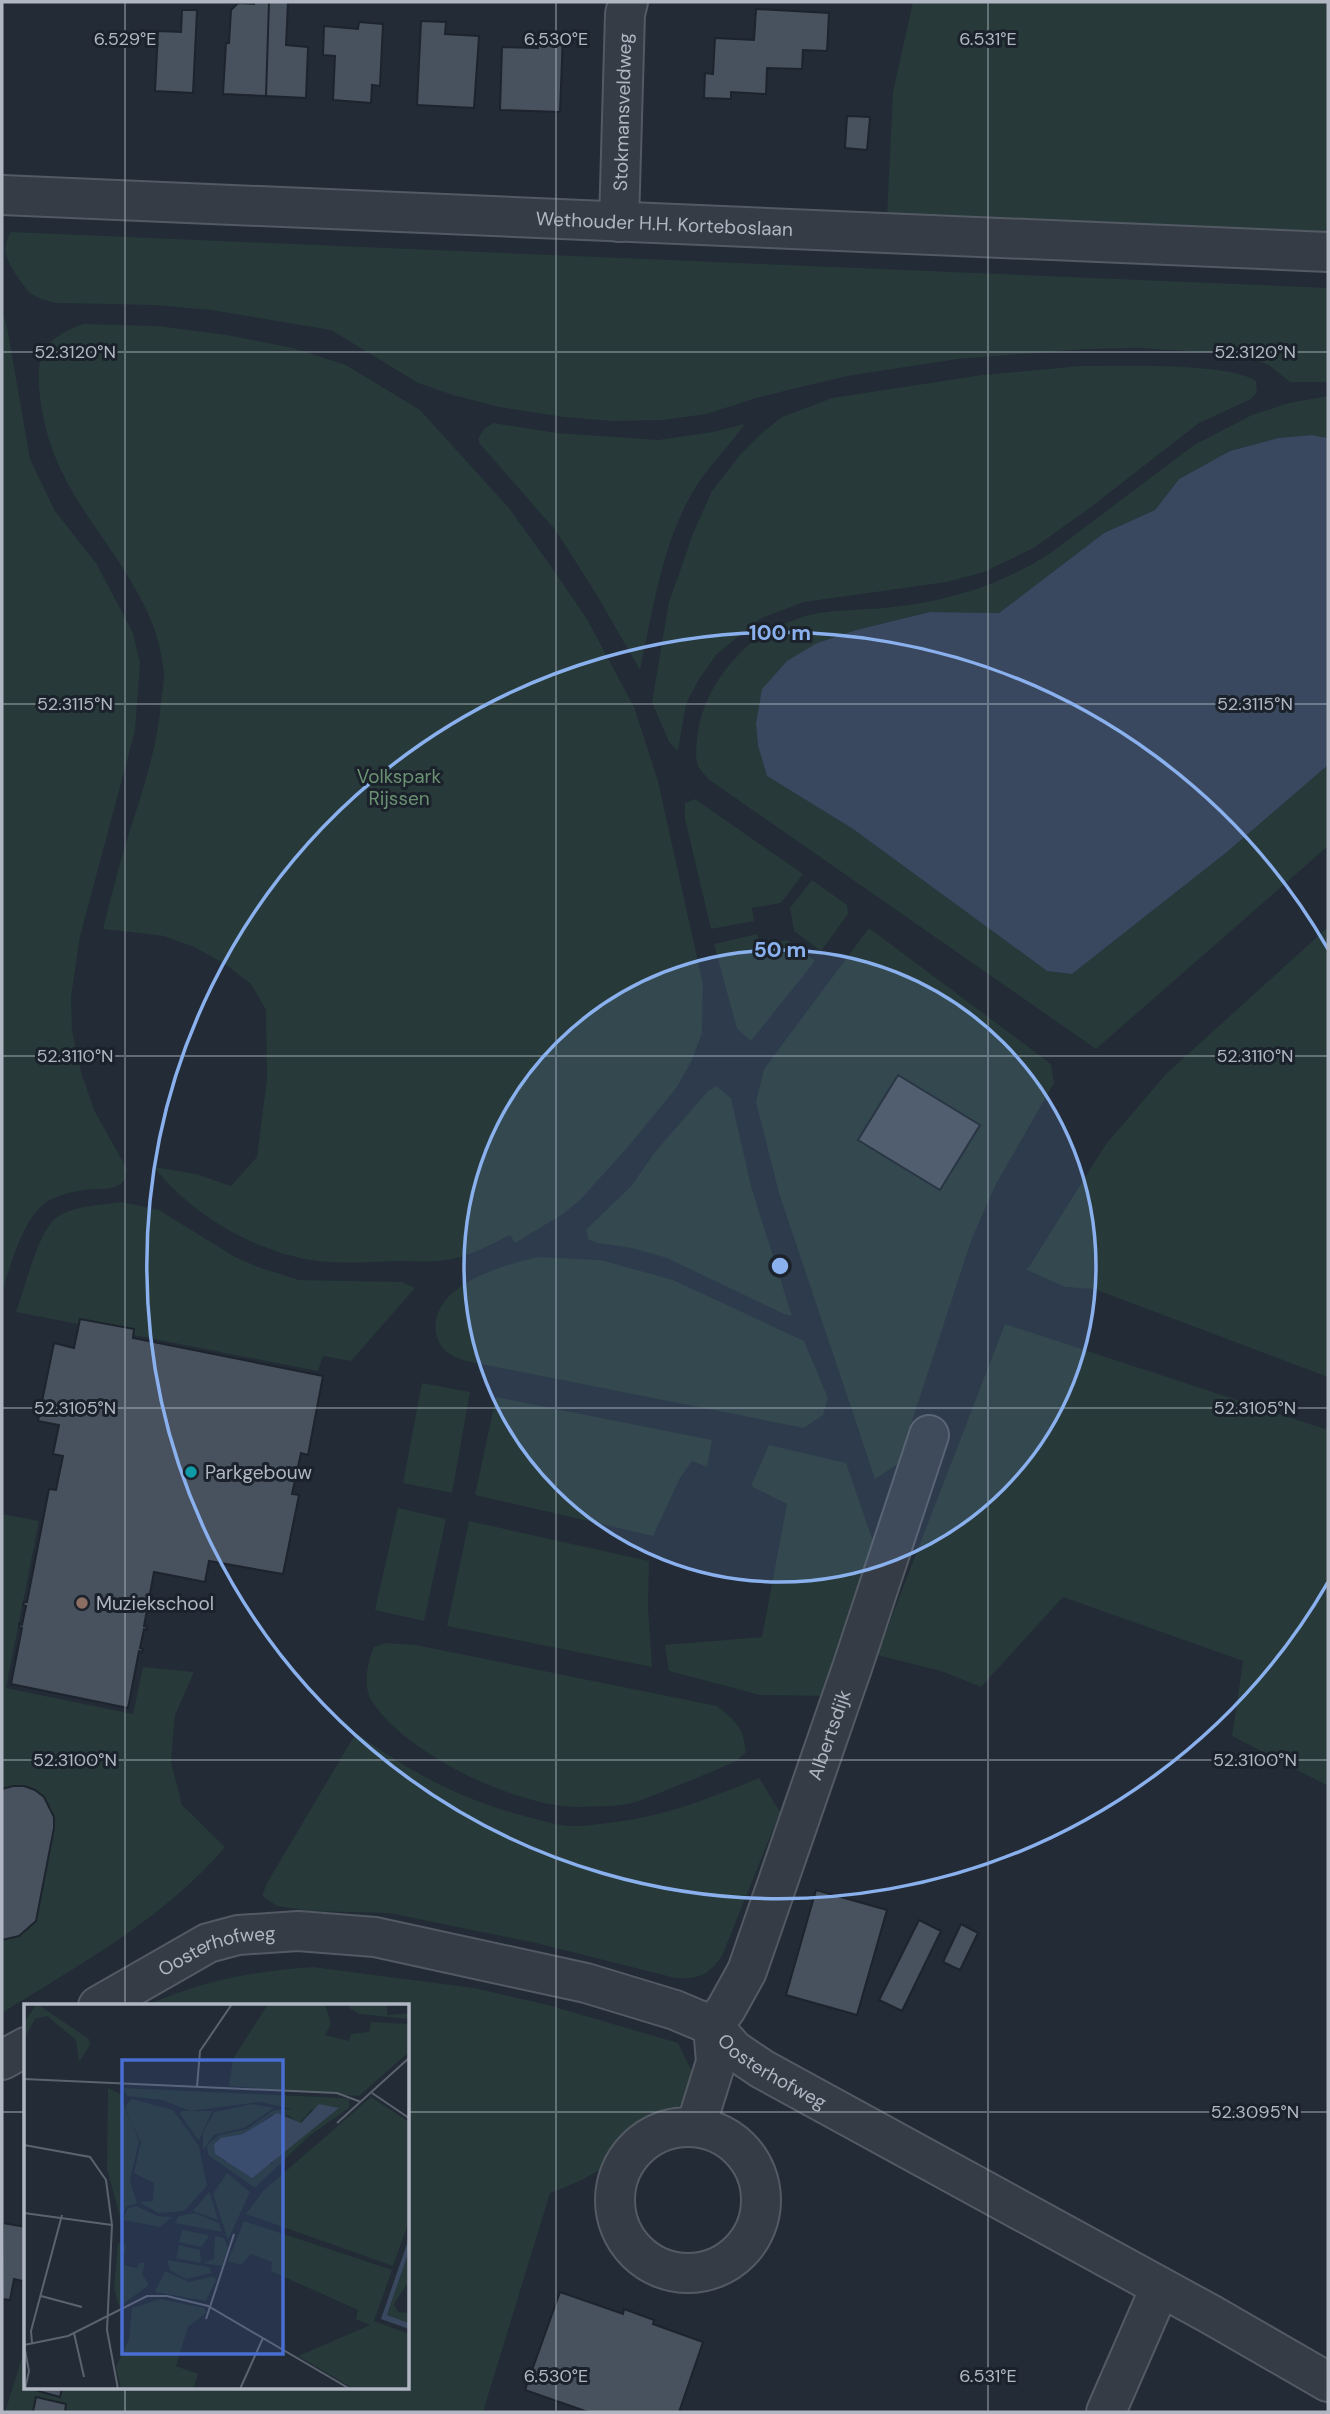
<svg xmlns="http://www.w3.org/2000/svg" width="1330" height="2414" font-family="'DM Sans',sans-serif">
<rect width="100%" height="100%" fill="#222b36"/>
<path fill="#273939" d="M913 2H1328V237L887 217 893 92Z
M11 232 1328 288V382H1290L1269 365 1253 359 1220 353 1138 348 1086 349 958 359 847 376 756 398 707 414 662 420 613 421 563 417 499 407 453 395 418 383 331 330 211 310 155 305 57 303C48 301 38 299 30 293 23 286 8 264 6 254 4 247 7 238 11 232Z
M2 311 7 327 30 459 55 511 96 563 122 612 133 633 140 663 135 731 80 936 71 997 72 1031 82 1075 94 1110 127 1169C126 1175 126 1180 121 1184 112 1191 95 1188 84 1190 72 1192 59 1195 48 1201 24 1215 11 1265 2 1291Z
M83 324 158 326 227 335 293 348 346 365 420 410 508 507 548 562 587 619 634 707 658 781 703 984 702 1033 692 1060 677 1087 627 1148 580 1200 563 1214 515 1243 510 1235C491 1244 471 1256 451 1259 434 1263 414 1261 397 1261 371 1262 344 1264 317 1261 256 1252 192 1216 154 1167L196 1174 231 1186 257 1157 267 1079 266 1010 251 984 225 964 194 947 164 936 103 929C110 901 117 873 125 846 140 798 157 752 161 702 162 693 164 684 164 675 162 653 156 629 146 609 108 531 51 490 40 397 35 354 43 339 83 324Z
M1081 366C1118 366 1229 362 1256 381L1257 392 1251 399 1199 423 1091 507 1035 547 1009 560 984 572 947 582 804 602 761 618 717 654 699 679 686 704 678 751 669 742 652 702 669 602 694 531 712 491 740 455 764 431 782 417 832 398 982 375Z
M1328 396V438L1312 435 1278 438 1230 451 1179 479 1155 510 1104 533 999 613 930 612 856 630 817 643 756 724 758 746 767 776 853 829 1047 971 1072 974 1227 852 1328 765V846L1096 1049 708 779C705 775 700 770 698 766 695 758 696 748 697 740 700 699 726 662 758 637 768 629 785 623 797 619 824 608 863 611 892 607 950 601 1003 584 1052 552L1194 445 1252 415 1289 403Z
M493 423 557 433 658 440 713 432 745 424C731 443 715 460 701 479 663 534 654 606 640 670L595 592 556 531 480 444 478 439 484 429Z
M695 799 803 874 781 903 752 908 754 921 711 929 685 819V803Z
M812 880 847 905 848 914 821 951 794 931 790 908Z
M1328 927V1377L1094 1289 1065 1287 1025 1269 1029 1267 1106 1144 1166 1074Z
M869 928 1051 1064 1054 1083 996 1184 972 1238 898 1464 875 1479 779 1193 756 1102 764 1069Z
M757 934 760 945 787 940 815 961 751 1041 737 1029 714 944Z
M716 1086 731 1098 751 1186 792 1316 784 1314 667 1258 632 1248 597 1243 588 1239 586 1230 632 1185 655 1152 708 1091Z
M122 1202 159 1210 235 1257 258 1267 299 1280 402 1282 415 1288 351 1361 323 1356 318 1371 16 1312C25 1288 38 1231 57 1217 76 1205 100 1205 122 1202Z
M538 1257 601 1260 673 1280 804 1341 828 1398 823 1415 804 1428 466 1361C451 1356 439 1350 436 1333 429 1285 503 1265 538 1257Z
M1005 1324 1328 1430V1786L1232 1736 1243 1661 1063 1597 981 1687 941 1671 877 1655Z
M422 1383 470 1392 452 1493 403 1483Z
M496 1397 712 1440 707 1467 692 1461 680 1478 653 1536 475 1495Z
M769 1445 846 1463 874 1544 823 1696 760 1695 669 1671 665 1645 762 1637 787 1504 751 1486Z
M398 1508 446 1519 424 1621 375 1610Z
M2 1514 39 1521 6 1688 133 1714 143 1667 194 1672 175 1715 171 1762 182 1805 225 1847C164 1919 80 1964 2 2013Z
M469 1521 649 1561 648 1608 652 1667 447 1626Z
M385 1643 416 1645 717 1706C736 1722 743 1726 746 1752L736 1761C712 1772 687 1782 662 1792 652 1795 642 1801 632 1803 616 1807 595 1806 578 1807 517 1807 408 1755 373 1703 362 1688 367 1663 374 1647Z
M356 1733C413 1774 460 1799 528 1817 543 1821 559 1826 575 1826 585 1826 596 1824 607 1823 663 1817 708 1799 759 1778L780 1812 722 1956C708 1976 699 1979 675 1978L536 1943 389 1913 311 1911 277 1906 262 1896 267 1883Z
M313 1967 474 1988 548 2005 678 2043 698 2084C658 2132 609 2173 550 2193L483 2412H5L26 2345V2388H408V2006H145C204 1980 249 1972 313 1967Z"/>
<path fill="#39485e" d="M1312 435 1328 438V765L1227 852 1072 974 1047 971 853 829 767 776 758 746 756 724 762 689 787 661 817 643 856 630 930 612 999 613 1104 533 1155 510 1179 479 1230 451 1278 438Z"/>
<path fill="#48525f" stroke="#1d242d" stroke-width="2" d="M254 2H269L266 96 223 94 226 43H229L231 10 238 3 254 4Z
M269 2H288L286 45 308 47 306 98 266 96Z
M756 9 829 13 827 51 803 50 802 69 767 68 766 94 731 92V99L704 98 705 73 713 74 715 38 754 40Z
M182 10H197L193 93 155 91 158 31 181 32Z
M421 21 446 22 445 34 479 36 474 108 417 105Z
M359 22 383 24 380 86 372 85 371 103 333 100 335 56 323 55 324 26 358 29Z
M538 32 563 33 560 112 500 110 502 47 538 48Z
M847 116 870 117 867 150 845 148Z
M898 1075 980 1125 940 1190 858 1140Z
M80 1319 134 1329 133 1338 323 1376 308 1455 301 1453 292 1494 299 1495 283 1574 209 1561 205 1582 154 1572 144 1626 147 1627V1630L144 1629 140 1648 143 1649 142 1652 139 1651 128 1708 11 1684 22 1628 19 1627V1624L22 1625 26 1606 23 1605 24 1602H27L49 1489 56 1490 63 1456 53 1454 59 1425 38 1421 54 1343 74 1348Z
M13 1786H24L35 1790 44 1797 54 1817V1828L36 1921 19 1936 2 1940V1789Z
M816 1890 887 1910 857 2015 786 1995Z
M919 1920 941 1931 902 2011 879 2000Z
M961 1924 978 1933 960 1970 943 1962Z
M3 2223 26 2227V2282L14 2279 10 2300 2 2299Z
M560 2292 623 2314 624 2309 654 2320 653 2324 703 2342 679 2412H588L525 2390Z
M39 2388H62L60 2397 38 2391Z
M36 2397 66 2404 65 2412H33Z"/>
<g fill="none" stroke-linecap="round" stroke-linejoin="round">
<defs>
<g id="street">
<path id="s1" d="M2 195 1328 252"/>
<path id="s2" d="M619 222 625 14 628 2"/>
<path id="s3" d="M98 2006 208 1943 238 1935 298 1931 375 1937 586 1983 675 2010 713 2026 734 2050 762 2069 1210 2314 1328 2382"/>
<path id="s4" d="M713 2026 726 2009 747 1971 853 1665 929 1435"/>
<path d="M2 2060 26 2047"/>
<path d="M696 2126 716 2062 713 2026"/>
<circle cx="688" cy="2200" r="73"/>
<path d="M1106 2412 1160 2288"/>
</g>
</defs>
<use href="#street" stroke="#535a64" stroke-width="42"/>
<use href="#street" stroke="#353c46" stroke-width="38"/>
</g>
<path fill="none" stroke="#b0b7c3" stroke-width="2" stroke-opacity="0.45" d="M125 2V2006M556 2V2412M988 2V2412M2 352H1328M2 704H1328M2 1056H1328M2 1408H1328M2 1760H1328M2 2112H26M408 2112H1328M125 2388V2412"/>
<circle cx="780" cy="1266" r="316" fill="#8ab1ee" fill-opacity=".12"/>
<g fill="none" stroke="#8ab1ee" stroke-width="3.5">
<circle cx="780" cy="1266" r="316"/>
<path d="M1328 1582A633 633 0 1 1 1328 949"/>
</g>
<circle fill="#0f9aa8" stroke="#1b222b" stroke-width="2.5" cx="191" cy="1472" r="7"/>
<circle fill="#8d6e63" stroke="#1b222b" stroke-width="2.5" cx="82" cy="1603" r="7"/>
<g text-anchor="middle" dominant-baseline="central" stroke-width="6" stroke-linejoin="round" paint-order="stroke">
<g font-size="19" fill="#b0b7c3" stroke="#1b222b">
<text stroke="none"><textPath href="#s2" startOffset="110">Stokmansveldweg</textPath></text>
<text stroke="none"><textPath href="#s1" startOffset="663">Wethouder H.H. Korteboslaan</textPath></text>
<text stroke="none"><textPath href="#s4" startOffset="315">Albertsdijk</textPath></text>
<text stroke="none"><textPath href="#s3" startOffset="133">Oosterhofweg</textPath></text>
<text stroke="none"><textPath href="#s3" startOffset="721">Oosterhofweg</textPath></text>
</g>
<g font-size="19" fill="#6a9172" stroke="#1b222b">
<text x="399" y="776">Volkspark<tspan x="399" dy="22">Rijssen</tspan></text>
</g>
<g font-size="19" fill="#b0b7c3" stroke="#1b222b" text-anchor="start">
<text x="205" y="1472">Parkgebouw</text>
<text x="96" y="1603">Muziekschool</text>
</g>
</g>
<g transform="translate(24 2004)">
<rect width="385" height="385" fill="#222b36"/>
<path d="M13 0 65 35 66 41 55 58 52 36 23 12 11 15 0 36V18ZM244 0H301L307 20 301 31 325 37 327 30 345 28 347 18 385 20V48L335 92 205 82 209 55ZM327 0H363V11L385 9V15L336 10 325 4ZM84 84 95 89 115 137 106 177 113 199 102 203 97 216 83 165ZM99 84 319 94 325 95V104L285 132 231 184 184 151 183 141 195 131 223 125 250 106 268 105 236 98 166 107 138 96 103 92ZM288 105 307 111 268 138 247 160 201 157 191 150 193 136 219 131 247 111H264L275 120ZM347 93 385 118V217L369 262 222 210 239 187ZM108 95 149 106 175 142 183 182 160 207 134 209 116 198 129 197 130 179 110 169 117 138 103 110 102 101ZM229 100 250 104 220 124 190 131 179 146V129L190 108ZM157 107H188L175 137 156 110ZM203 169 226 188 204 236 189 190ZM185 188 186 189 194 216 169 207ZM112 202 134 212 148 213 136 223 99 216 103 205ZM171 209 195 219 198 228 151 219 155 212ZM220 217 368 266 350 317 385 330V385H330L274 352 346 321 332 315 334 306 247 267 248 258 227 250 217 261 204 257ZM158 226 184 231V234L177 243 155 238ZM191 232 200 234 204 244 198 262 179 259 190 255ZM94 239 102 241 99 261 113 264 115 259H121L118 270 125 281 95 303 90 284ZM155 241 176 246 177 259 152 254ZM385 247 383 280 370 300 374 308 385 309V319L363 311ZM143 256 185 263 188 269 162 275 146 266ZM141 267 165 278 190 272 192 276 182 297 131 288ZM136 295 180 304 182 309 164 323 152 362 174 370 169 385H97L92 363 105 335 108 304Z" fill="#273939" fill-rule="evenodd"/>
<path d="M295 100 315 104 228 174 191 150 190 140 197 134 219 130 253 109 277 119ZM385 234V247L363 311 385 319V325L357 315Z" fill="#39485e"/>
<path fill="none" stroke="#5b636e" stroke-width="2" d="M0 75 313 89 337 98M173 83 176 47 208 0M348 89 385 114M313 119 385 54M0 141 66 153 82 176 88 221 83 326 94 385M0 209 88 221M17 292 58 303M182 315 210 230M50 329 60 373M8 339 7 327 38 211M0 341 44 332 123 292H143L184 302 326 385M0 341 5 367 1 385M216 385 239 334"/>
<path fill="#496ed2" fill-opacity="0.15" stroke="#496ed2" stroke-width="3.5" d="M98 56H259V350H98Z"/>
<rect width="385" height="385" fill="none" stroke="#b0b7c3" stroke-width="3.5"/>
</g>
<g font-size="18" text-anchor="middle" fill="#b0b7c3" stroke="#1b222b" stroke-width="6" stroke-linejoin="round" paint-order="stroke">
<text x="125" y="45">6.529°E</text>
<text x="556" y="45">6.530°E</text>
<text x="988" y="45">6.531°E</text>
<text x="75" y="358">52.3120°N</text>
<text x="1255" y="358">52.3120°N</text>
<text x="75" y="710">52.3115°N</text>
<text x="1255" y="710">52.3115°N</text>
<text x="75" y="1062">52.3110°N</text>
<text x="1255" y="1062">52.3110°N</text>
<text x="75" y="1414">52.3105°N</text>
<text x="1255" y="1414">52.3105°N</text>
<text x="75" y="1766">52.3100°N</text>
<text x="1255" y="1766">52.3100°N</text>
<text x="1255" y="2118">52.3095°N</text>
<text x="556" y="2382">6.530°E</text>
<text x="988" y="2382">6.531°E</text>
</g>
<circle cx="780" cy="1266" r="10" fill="#8ab1ee" stroke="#1b222b" stroke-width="3.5"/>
<g font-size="21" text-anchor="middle" font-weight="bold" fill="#8ab1ee" stroke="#1b222b" stroke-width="6" stroke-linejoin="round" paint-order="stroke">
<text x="780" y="640">100 m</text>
<text x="780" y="957">50 m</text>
</g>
<rect width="1330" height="2414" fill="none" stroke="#b0b7c3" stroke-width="7"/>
</svg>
